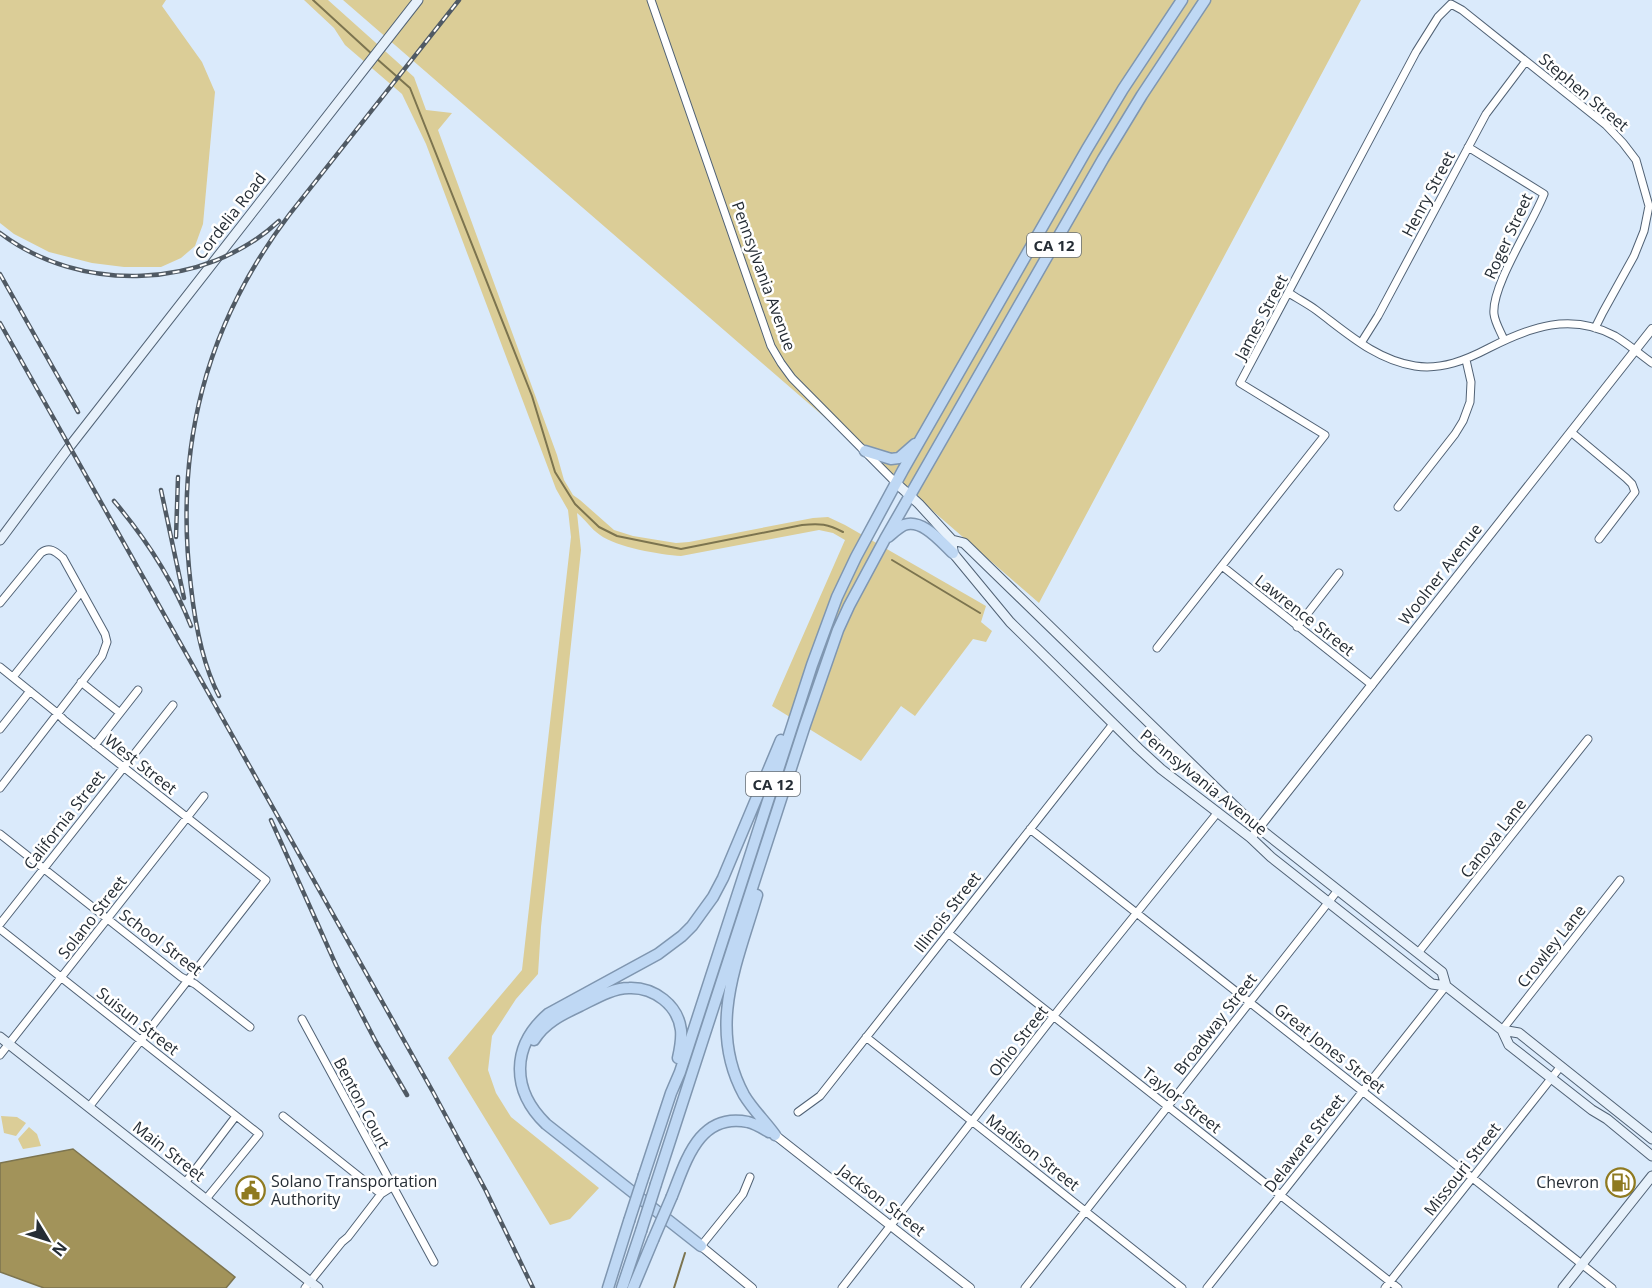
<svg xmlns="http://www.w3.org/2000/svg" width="1652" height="1288" font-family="'Open Sans',sans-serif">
<rect width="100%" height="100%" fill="#daeafb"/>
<path fill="#dbcd97" d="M0 0H166L162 6 202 62 215 92 203 224 195 246 181 258 161 267H124L92 263 49 252 14 234 0 223Z
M304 0H328L414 77 426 110 452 113 438 130 557 455 564 480 573 495 580 500 614 530 633 536 676 543 689 542 813 518 828 517 845 525 986 606 981 622 992 631 986 642 973 639 915 716 901 706 861 761 772 706 845 540 833 533 819 530 681 556C661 555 616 547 600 535 591 529 585 519 577 513L581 550 541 927 538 974 516 999 492 1036 488 1070 496 1093 511 1117 599 1188 570 1219 550 1225 448 1058 522 970 571 537 568 510 556 489 426 144 402 94 345 45 334 28Z
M343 0H1361L1039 603Z
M1 1116 17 1117 26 1123 16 1136 4 1133Z
M29 1127 37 1134 41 1146 23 1149 18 1139Z"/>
<path fill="#a2935a" stroke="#7c744f" stroke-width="1.5" d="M73 1149 235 1277 226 1288H44L0 1272V1163Z"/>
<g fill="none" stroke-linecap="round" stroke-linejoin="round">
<path stroke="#7c744f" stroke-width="2" d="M313 0 373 55
M377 59 410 88 532 396 555 472 575 504 599 527 617 536 681 549 802 525C820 523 828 524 843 532
M892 560 980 613
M674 1288 685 1253"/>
<defs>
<path id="minor" d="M651 0 771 346 781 363 792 378 896 483
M1468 147 1544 194C1533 223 1491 286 1494 314 1495 323 1501 332 1504 340
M1289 293C1298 299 1308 304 1316 310 1347 333 1376 360 1415 366 1442 370 1466 360 1489 348 1530 327 1571 312 1615 336 1628 344 1640 354 1652 363
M1361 343 1378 316 1486 114 1526 61
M1571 432 1626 478 1632 484 1635 492 1599 539
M1398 507 1455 434 1463 421 1470 402 1471 382 1466 360
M1222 566 1372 685
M0 603 41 553C50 546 56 552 63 558L105 634 107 642 102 656 0 788
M1297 627 1339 573
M1157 648 1325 435 1240 383 1416 52 1438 17 1451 4 1462 10 1606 125 1623 143 1636 160 1649 206 1644 231 1634 256 1603 312 1595 328
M0 667 57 713 64 720 266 880 89 1107
M13 677 81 592
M81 682 120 713
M0 729 30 691
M95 745 138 690
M1030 829 1612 1288
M0 834 181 977 195 984 250 1027
M0 924 173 705
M0 929 259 1134 206 1199
M948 933 1398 1288
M1418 953 1588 739
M302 1019 434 1262
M1502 1030 1620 880
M866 1037 1182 1288
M0 1055 204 796
M798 1112 820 1096 1113 724
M283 1116 381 1194
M185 1183 236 1116
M701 1246 743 1194 750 1177
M305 1288 342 1242 348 1237 381 1194 392 1187
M842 1288 1060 1008 1218 812
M1025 1288 1338 890
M1207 1288 1446 986
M1385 1288 1561 1066"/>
<path id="tertiary" d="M1251 838 1652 329
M775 1135 970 1288
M701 1246 752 1288"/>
<path id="secondary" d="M896 483 919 504 952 540 964 543 1250 821 1442 972 1446 986
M0 540 70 446 418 0
M952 540 953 553 1010 622 1138 748 1161 769 1251 838 1271 857 1432 984 1446 986 1502 1030 1519 1033 1652 1139
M1502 1030 1509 1045 1592 1110 1607 1119 1652 1156
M0 1037 318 1288
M1563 1288 1652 1176"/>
<path id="trunk" d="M865 451 891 459 899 458 915 444
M888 537C893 533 898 528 904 525 922 518 941 542 953 553
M757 895C737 963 707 1027 744 1095 753 1110 765 1121 775 1135
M534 1040C545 1022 563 1014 582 1005 596 998 613 988 629 988 654 987 678 1005 681 1030 682 1040 680 1049 678 1058
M644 1175 671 1093 680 1072 812 665 837 597 856 557 903 470 1087 149 1123 89 1182 0
M656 1184 805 725 838 630 849 606 885 539 1103 159 1142 95 1205 0
M672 1196C686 1161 699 1112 748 1122 756 1124 762 1128 769 1132
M701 1246 546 1124C511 1090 511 1046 548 1014L658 954 682 936 692 926 713 897 723 878 781 740
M608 1288 629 1221
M622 1288 641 1231
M633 1288 653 1240"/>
</defs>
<use href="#minor" stroke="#516275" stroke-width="9"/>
<use href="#tertiary" stroke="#516275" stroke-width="10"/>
<use href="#secondary" stroke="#516275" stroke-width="11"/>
<use href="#trunk" stroke="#7f96b0" stroke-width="13"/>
<use href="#minor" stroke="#fff" stroke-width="7"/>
<use href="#tertiary" stroke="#fff" stroke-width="8"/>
<use href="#secondary" stroke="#e7f1fb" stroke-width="9"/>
<use href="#trunk" stroke="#bfd8f4" stroke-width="10"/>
<defs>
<path id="rail" d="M0 233C80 294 205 290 279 221
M0 274 78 412
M0 323 433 1092 486 1191 533 1288
M161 490 184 598
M114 501C146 539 173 580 191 626
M176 537 178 477
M219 696C202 663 195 624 191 587 174 448 205 326 289 215L459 0
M271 820 336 965 376 1042 407 1095"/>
</defs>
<use href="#rail" stroke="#505a64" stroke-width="4.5"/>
<use href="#rail" stroke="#fff" stroke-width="2" stroke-dasharray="7" stroke-linecap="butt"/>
<defs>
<path id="trunk-bridge" d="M629 1221 644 1175
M641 1231 656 1184
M653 1240 672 1196"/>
</defs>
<use href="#trunk-bridge" stroke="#7f96b0" stroke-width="13" stroke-linecap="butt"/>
<use href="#trunk-bridge" stroke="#bfd8f4" stroke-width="10"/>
</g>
<defs>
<symbol id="fuel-ring" viewBox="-11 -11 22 22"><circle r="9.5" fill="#fff" stroke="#8f7a20" stroke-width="1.5"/><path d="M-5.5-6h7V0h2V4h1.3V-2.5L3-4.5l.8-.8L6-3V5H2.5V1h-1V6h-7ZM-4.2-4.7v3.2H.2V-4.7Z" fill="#8f7a20"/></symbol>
<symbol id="civic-ring" viewBox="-11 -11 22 22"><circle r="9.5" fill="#fff" stroke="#8f7a20" stroke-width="1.5"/><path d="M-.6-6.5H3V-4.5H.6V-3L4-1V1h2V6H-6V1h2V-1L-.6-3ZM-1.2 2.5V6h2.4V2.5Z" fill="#8f7a20"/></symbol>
</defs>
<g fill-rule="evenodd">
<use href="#fuel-ring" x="1604" y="1166" width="33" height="33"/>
<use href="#civic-ring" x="234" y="1174" width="33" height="33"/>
</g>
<g text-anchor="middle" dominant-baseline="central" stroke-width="5" stroke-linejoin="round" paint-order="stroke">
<g fill="#fff" stroke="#666c72" stroke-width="1.5">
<rect x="1027" y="233" width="54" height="24" rx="4.5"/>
<rect x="746" y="772" width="54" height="24" rx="4.5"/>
</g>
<g font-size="15" font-weight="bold" fill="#252d35">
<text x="1054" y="245">CA 12</text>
<text x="773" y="784">CA 12</text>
</g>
<g font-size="16" fill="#252d35" stroke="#fff">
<text transform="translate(1584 92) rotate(40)">Stephen Street</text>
<text transform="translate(1428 194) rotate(-62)">Henry Street</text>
<text transform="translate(230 216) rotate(-52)">Cordelia Road</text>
<text transform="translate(1508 236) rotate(-65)">Roger Street</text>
<text transform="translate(764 276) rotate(70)">Pennsylvania Avenue</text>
<text transform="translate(1261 317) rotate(-62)">James Street</text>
<text transform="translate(1440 574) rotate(-52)">Woolner Avenue</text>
<text transform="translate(1305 615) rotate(38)">Lawrence Street</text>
<text transform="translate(141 764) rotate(38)">West Street</text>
<text transform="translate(1204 782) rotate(39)">Pennsylvania Avenue</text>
<text transform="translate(64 820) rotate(-52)">California Street</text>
<text transform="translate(1493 838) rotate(-52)">Canova Lane</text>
<text transform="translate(947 912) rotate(-52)">Illinois Street</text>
<text transform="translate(92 917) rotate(-52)">Solano Street</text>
<text transform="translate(161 942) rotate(37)">School Street</text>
<text transform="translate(1551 946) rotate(-52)">Crowley Lane</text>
<text transform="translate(138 1021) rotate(38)">Suisun Street</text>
<text transform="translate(1215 1024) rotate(-52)">Broadway Street</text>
<text transform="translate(1018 1041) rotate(-52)">Ohio Street</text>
<text transform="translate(1330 1048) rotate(38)">Great Jones Street</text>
<text transform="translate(1182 1100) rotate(38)">Taylor Street</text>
<text transform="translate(362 1103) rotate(62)">Benton Court</text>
<text transform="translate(1304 1143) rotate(-52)">Delaware Street</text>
<text transform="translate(169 1151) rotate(38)">Main Street</text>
<text transform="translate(1033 1152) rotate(38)">Madison Street</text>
<text transform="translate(1462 1169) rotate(-52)">Missouri Street</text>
<text transform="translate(882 1200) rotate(38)">Jackson Street</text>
</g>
<g font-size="16" fill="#252d35" stroke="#fff" text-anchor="start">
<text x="271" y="1181">Solano Transportation<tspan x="271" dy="18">Authority</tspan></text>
<text x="1599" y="1182" text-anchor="end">Chevron</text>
</g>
</g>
<g transform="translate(48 1240) rotate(128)" stroke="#ffffff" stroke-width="4.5" paint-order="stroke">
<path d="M0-4.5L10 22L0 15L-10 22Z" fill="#252d35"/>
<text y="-9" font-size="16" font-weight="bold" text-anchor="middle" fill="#252d35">N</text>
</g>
</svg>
